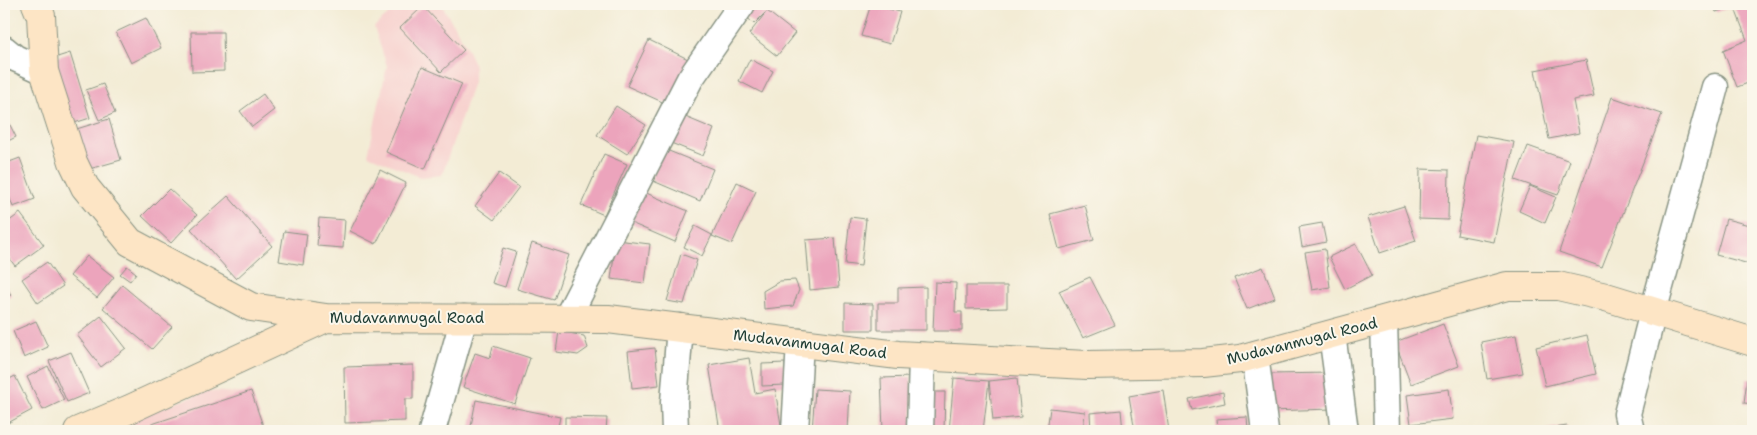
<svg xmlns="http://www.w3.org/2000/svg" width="1757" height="435" font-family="'Shantell Sans',sans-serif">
<rect width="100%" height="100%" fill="#fbf7ec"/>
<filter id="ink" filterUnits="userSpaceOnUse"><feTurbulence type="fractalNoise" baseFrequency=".02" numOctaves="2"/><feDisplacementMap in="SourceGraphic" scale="10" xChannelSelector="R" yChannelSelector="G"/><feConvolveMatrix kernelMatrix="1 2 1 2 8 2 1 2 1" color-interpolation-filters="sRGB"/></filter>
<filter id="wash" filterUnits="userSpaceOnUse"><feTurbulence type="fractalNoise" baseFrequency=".0096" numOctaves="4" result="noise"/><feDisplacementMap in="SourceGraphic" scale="20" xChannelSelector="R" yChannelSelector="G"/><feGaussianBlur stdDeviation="1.12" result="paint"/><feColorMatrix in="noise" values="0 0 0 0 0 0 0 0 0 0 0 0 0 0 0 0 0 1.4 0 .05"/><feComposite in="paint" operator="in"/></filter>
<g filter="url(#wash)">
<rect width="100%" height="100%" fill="#f3ecd5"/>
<path fill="#f7d0cd" d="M400 4H441L464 42 474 64 473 82 442 175 420 177 368 155 387 66 374 27Z
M210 391 250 394 258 418 259 431H109L135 417Z"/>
<g id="blocks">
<path fill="#eca4bc" d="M745 4H766L770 8 754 24 739 10Z
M871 4 900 12 890 44 861 36Z
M1713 4H1753V87L1751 82 1737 87 1723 50 1747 40 1734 6 1716 12Z
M423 6 464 50 441 72 400 28Z
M767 11 795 33 777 56 749 34Z
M146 18 161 48 131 63 116 32Z
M191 32H223L224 71 192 72Z
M649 40 690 60 669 105 627 86Z
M70 53 90 118 71 124 51 59Z
M750 59 773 71 762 93 739 81Z
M1586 60 1594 96 1573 100 1579 133 1549 139 1535 70Z
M422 67 462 84 425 169 386 152Z
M103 84 115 113 99 120 86 90Z
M263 94 274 110 252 127 240 111Z
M1612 97 1662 114 1602 267 1559 252Z
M616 106 646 125 627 154 597 135Z
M4 113 16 137 4 143Z
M683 116 714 129 703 156 671 143Z
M109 119 121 160 82 171 70 131Z
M1476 135 1514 142 1494 242 1457 235Z
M1528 146 1570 161 1558 195 1515 180Z
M664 149 713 169 700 201 651 180Z
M604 154 627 164 604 215 581 205Z
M20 158 35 199 13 207 4 183V164Z
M1420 169 1449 170 1448 220 1419 219Z
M380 170 406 183 376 244 350 231Z
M499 173 519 187 494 220 475 206Z
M737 182 756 191 732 244 712 236Z
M1530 186 1556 197 1545 223 1519 211Z
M169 189 197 215 171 243 142 216Z
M644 192 688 211 675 242 631 223Z
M228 196 272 246 236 279 191 229Z
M1085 205 1094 240 1059 249 1050 214Z
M1404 206 1416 241 1380 253 1368 217Z
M20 213 44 245 15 266 4 251V225Z
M850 217 866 219 861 266 845 264Z
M319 218 345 220 343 248 317 246Z
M1726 219 1753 226V265L1716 255Z
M1322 223 1326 242 1302 247 1299 227Z
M695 226 712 235 702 256 684 247Z
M284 231 307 234 303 265 279 261Z
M835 238 839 287 810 290 806 240Z
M616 240 650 244 645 283 611 279Z
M532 243 569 255 554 300 517 289Z
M1356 244 1372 275 1345 289 1329 257Z
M503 248 516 252 505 287 492 283Z
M1325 249 1330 287 1312 290 1305 252Z
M681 254 697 260 684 304 667 301Z
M87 256 114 277 97 298 70 276Z
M47 262 63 286 38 303 22 279Z
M127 266 136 273 130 281 120 274Z
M1263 267 1275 298 1247 309 1234 278Z
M1090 277 1115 325 1083 338 1059 291Z
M795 280 799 290 793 306 764 309 763 291 780 281Z
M4 282 11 295 4 299Z
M935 282 956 283 955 312H962V331H933Z
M122 285 172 327 152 349 103 308Z
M966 286H1007V308L966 309Z
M926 287V330H878V303H898V288Z
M845 303 873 304V330H845Z
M101 316 126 348 101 367 77 335Z
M36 321 48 347 24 358 13 331Z
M1443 324 1459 366 1411 384 1395 342Z
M559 331 584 336 588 348 578 355 556 352Z
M1516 335 1523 373 1487 379 1481 342Z
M1587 335 1596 374 1545 386 1536 347Z
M493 346 530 358 515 404 463 387 475 353 490 358Z
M655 348 659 385 632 388 628 351Z
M71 352 89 393 67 402 49 361Z
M749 358 755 393 775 389 782 431H720L709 365Z
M785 363V385L762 386V364Z
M413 365V399H405V421L345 423 344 367Z
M48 366 64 400 43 410 27 377Z
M1332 373V409L1269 411V374Z
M15 376 32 410 4 425V382Z
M911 377 913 431H883L881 378Z
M954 378 989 381 983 431H949Z
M1017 378 1021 417 993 420 989 381Z
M1747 379 1753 380V404L1744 403Z
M815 389 850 391 848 431H812Z
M1449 389 1453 419 1411 424 1407 395Z
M1163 390 1169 431H1135L1129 396Z
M251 391 263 426 253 429 254 431H131Z
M925 392H945L944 431H924Z
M1223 392 1225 403 1192 410 1189 399Z
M476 400 560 417 557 431H470Z
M1050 408 1085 412 1083 431H1047Z
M1121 410 1123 431H1091L1090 413Z
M565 417 607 418 606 431H565Z
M1247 417 1248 431H1217L1216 419Z
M1567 426 1568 431H1542V430Z"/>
</g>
</g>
<g filter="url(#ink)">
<use href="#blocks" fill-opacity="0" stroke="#899484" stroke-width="1"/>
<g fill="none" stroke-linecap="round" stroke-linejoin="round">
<defs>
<path id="street" d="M4 49 15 58 44 71
M567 318 690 79 742 4
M1384 320 1387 431
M1332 334 1345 431
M1255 355 1265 431
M432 431 464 318
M675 431 674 402 680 327
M795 431 800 342
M920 431 922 356
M1631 431 1627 414 1653 312 1715 87"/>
<path id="secondary" d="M36 4 41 16 44 71 73 162 85 187 130 242 251 307 326 318 608 319 898 355 1087 365 1203 363 1240 359 1507 286H1558L1606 297 1753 342
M78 431 130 409 326 318"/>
</defs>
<use href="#street" stroke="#899484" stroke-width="29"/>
<use href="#secondary" stroke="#899484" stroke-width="30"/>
<use href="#street" stroke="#fff" stroke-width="26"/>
<use href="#secondary" stroke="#fde5c5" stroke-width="28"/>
</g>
</g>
<g text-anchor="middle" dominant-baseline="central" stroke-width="4" stroke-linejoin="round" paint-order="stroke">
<g font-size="15" fill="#1f3d34" stroke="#fbf7ec">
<text x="407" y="318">Mudavanmugal Road</text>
<text transform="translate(1302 341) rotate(-14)">Mudavanmugal Road</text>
<text transform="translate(810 344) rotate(7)">Mudavanmugal Road</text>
</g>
</g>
<rect width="1757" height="435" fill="none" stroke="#fbf7ec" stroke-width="20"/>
</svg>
